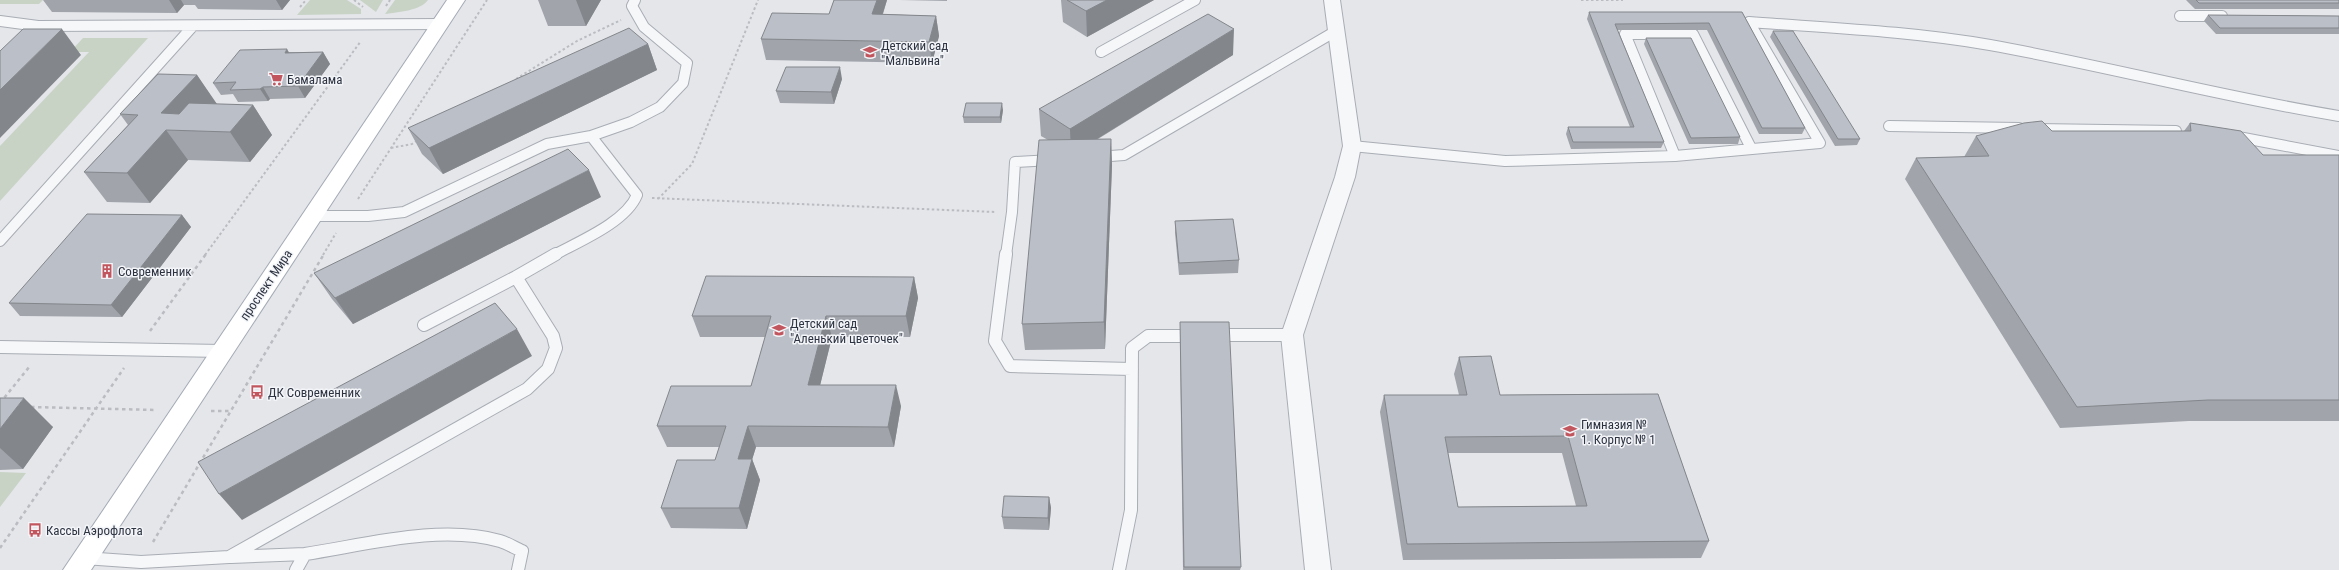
<svg xmlns="http://www.w3.org/2000/svg" width="2339" height="570" font-family="'Roboto Condensed',sans-serif">
<rect width="100%" height="100%" fill="#e4e6ea"/>
<path fill="#c8d3c6" d="M0 0H43L39 4H0Z
M310 0H347L361 9V14L297 15Z
M360 0H383L376 12Z
M395 0H428C420 11 398 12 385 14Z
M83 38H148L0 201V146L89 52H70Z
M0 472 26 473 0 507Z"/>
<g fill="none" stroke-linecap="round" stroke-linejoin="round">
<defs>
<path id="service-far1" d="M2180 16H2222
M0 21 38 26 439 24
M1749 22C1829 28 1910 31 1990 45 2107 66 2222 97 2339 116
M1101 52 1195 0
M1889 126 2019 128
M2036 129 2176 131
M2233 136 2339 156
M1352 146 1505 161 1675 156 1820 143 1749 22
M1675 156 1625 34H1693L1751 148
M1097 157 1124 155 1336 31
M312 216H368L404 212 547 144 591 136 631 122 660 107 683 83 687 63 644 27 632 6 635 0
M0 241 193 26
M554 255C580 241 626 222 637 195L591 136
M1006 255 1012 212 1015 162 1052 160"/>
<path id="service" d="M1006 254 995 341 1010 366 1132 369
M424 325 516 277
M1215 335H1292
M0 347 222 351
M305 554C365 545 440 524 500 541 507 543 515 548 522 551L518 570
M231 557 305 554 296 570
M84 558 141 562 229 557 527 389 548 369 556 348 553 336 516 277 556 254
M1119 570 1131 510 1132 348 1148 336H1194"/>
<path id="minor" d="M1324 0H1340L1361 146 1355 177 1303 335 1331 570H1305L1281 335 1335 177 1343 146Z"/>
<path id="primary" d="M447 0H465L91 570H63Z"/>
</defs>
<use href="#service-far1" stroke="#a9adb4" stroke-width="12"/>
<use href="#service" stroke="#a9adb4" stroke-width="14"/>
<use href="#minor" stroke="#a9adb4" stroke-width="2"/>
<use href="#primary" stroke="#a4aab5" stroke-width="2"/>
<path stroke="#babcc2" stroke-width="2" stroke-dasharray="2.5 2.5" stroke-linecap="butt" d="M354 0 363 7
M1581 0H1623
M386 6 390 0
M300 7 306 0
M516 79 577 41 621 20
M391 148 412 144 418 140
M652 198 995 212
M358 199 487 0
M658 199 692 164 758 0
M205 255 361 41
M323 255 336 233"/>
<path stroke="#babcc2" stroke-width="2.5" stroke-dasharray="3.5 3.5" stroke-linecap="butt" d="M150 331 206 254
M0 403 30 366
M31 407 156 410
M211 411H230
M153 542 324 254
M0 548 124 368"/>
<use href="#service-far1" stroke="#f6f7f9" stroke-width="10"/>
<use href="#service" stroke="#f6f7f9" stroke-width="12"/>
<use href="#minor" fill="#f6f7f9" fill-rule="evenodd"/>
<use href="#primary" fill="#fff" fill-rule="evenodd"/>
</g>
<path fill="#a1a4ab" fill-rule="evenodd" d="M43 0H290L282 10 198 9 195 5H184L177 13 52 12Z
M538 0H601L586 26H548Z
M834 0H887L883 14 936 16 939 36 932 63 766 60 761 39 829 14Z
M900 0H947V1Z
M1061 0H1154L1087 37 1063 22Z
M2186 0H2339V9H2195Z
M1589 12H1742L1805 128 1802 134H1759L1707 30H1617L1664 142 1661 148 1571 149 1566 134 1568 127H1630L1587 19Z
M2208 15 2339 16V34H2216L2204 21Z
M1773 31 1860 139 1857 145 1835 146 1770 37Z
M1646 38 1740 137 1738 144H1689L1644 44Z
M648 44 657 70 443 174 422 154 408 128Z
M289 52H323L330 64 305 98 270 99 268 101 238 102 233 94 221 95 213 83Z
M1233 55 1098 139H1111L1112 165 1105 349 1025 350 1022 324 1048 140 1041 136 1039 109Z
M197 75 216 104 253 105 272 135 250 162 188 160 150 203 107 202 84 172 128 125 120 114Z
M842 79 834 104 780 103 776 91Z
M1003 110 1001 123H964L963 117Z
M2190 123 2263 155H2339V421H2189L2060 428 1905 179 1916 158 1964 157 1976 136 2052 131H2184Z
M601 197 353 324 332 299 314 273Z
M182 215 191 227 122 317 20 316 9 303Z
M1175 221 1239 260 1238 273 1179 275 1175 233Z
M914 277 918 298 910 337H832L820 385 901 406 894 447H756L752 459 760 480 747 529 671 528 661 508 715 460 719 447H667L657 426 751 386 765 337H700L692 316Z
M1180 322 1241 567 1240 570H1183L1180 349Z
M1459 357 1500 395 1658 394 1709 541 1701 558 1403 560 1380 412 1384 395H1459L1454 374ZM1448 453H1562L1576 506 1458 507Z
M0 398 53 427 23 469 0 470Z
M1049 497 1051 508 1049 530 1004 529 1002 517Z"/>
<path fill="#83868b" d="M169 0H181L184 5 177 13Z
M276 0H290L282 10Z
M576 0H601L586 26Z
M877 0H887L876 35 872 14Z
M1107 0H1154L1087 37 1086 11Z
M936 16 939 36 932 63 929 42Z
M62 29 81 55 0 138V90Z
M1234 29 1233 55 1071 155 1070 129Z
M648 44 657 70 443 174 429 148Z
M287 49 294 61 285 53Z
M323 52 330 64 305 98 298 86Z
M840 67 842 79 834 104 831 92Z
M197 75 217 104 194 131 161 113Z
M263 87 270 99 268 101 260 89Z
M1002 103 1003 110 1001 123 1000 117Z
M253 105 272 135 250 162 230 132Z
M166 130 188 160 150 203 127 173Z
M1111 139 1112 165 1105 349 1104 322Z
M589 170 601 197 353 324 335 298Z
M182 215 191 227 122 317 111 305Z
M914 277 918 298 910 337 906 316Z
M826 316 832 337 815 406 808 385Z
M517 329 532 356 242 520 219 494Z
M896 385 901 406 894 447 888 427Z
M24 398 53 427 23 469 0 448V429Z
M748 426 756 447 746 480 738 459Z
M752 459 760 480 747 529 739 508Z
M1049 497 1051 508 1049 530 1048 518Z"/>
<path fill="#bbbfc7" stroke="#83868b" fill-rule="evenodd" d="M834 0H877L872 14 936 16 929 42 761 39 772 13 829 14Z
M1067 0H1107L1086 11Z
M2196 0H2339V3H2199Z
M1589 12H1742L1805 128H1762L1709 23 1615 24 1664 142H1573L1568 127H1634Z
M1208 14 1234 29 1070 129 1039 109Z
M2208 15 2339 16V28H2220Z
M629 28 648 44 429 148 408 128Z
M23 29H62L0 90V51Z
M1773 31H1793L1860 139H1838Z
M1646 38H1691L1740 137 1691 138Z
M287 49 285 53 323 52 298 86 263 87 260 89 230 90 236 82 213 83 240 50Z
M786 67H840L831 92 776 91Z
M158 74 197 75 161 113 179 114 189 103 253 105 230 132 166 130 127 173 84 172 138 115 120 114Z
M966 103H1002L1000 117H963Z
M2042 121 2052 131H2191L2190 123 2241 131 2263 155H2339V400H2208L2077 407 1916 158 1989 156 1976 136 2024 123Z
M1111 139 1104 322 1022 324 1039 140Z
M568 149 589 170 335 298 314 273Z
M87 214 182 215 111 305 9 303Z
M1233 219 1239 260 1179 263 1175 221Z
M706 276 914 277 906 316H826L808 385H896L888 427 748 426 738 459H752L739 508H661L677 460H715L726 426H657L671 386H751L771 316H692Z
M495 303 517 329 219 494 198 462Z
M1180 322H1229L1241 567H1184Z
M1491 356 1500 395 1658 394 1709 541 1407 544 1384 395H1467L1459 357ZM1568 436 1587 506 1458 507 1445 437Z
M0 398H24L0 429Z
M1004 496 1049 497 1048 518 1002 517Z"/>
<defs>
<symbol id="school-bare" viewBox="-9 -9 18 18"><path d="M0-5L7-2L0 1L-7-2ZM-4 1L0 2.5L4 1V4Q0 6-4 4Z" fill="#c2565f" stroke="#f3f5f8" stroke-width="2.5" paint-order="stroke"/></symbol>
<symbol id="supermarket-bare" viewBox="-9 -9 18 18"><path d="M-6-5.5h2.5l.6 2H6L4.5 2H-2.5L-4.4-4H-6ZM-1.5 3.2a1.3 1.3 0 1 0 .1 0ZM3 3.2a1.3 1.3 0 1 0 .1 0Z" fill="#c2565f" stroke="#f3f5f8" stroke-width="2.5" paint-order="stroke"/></symbol>
<symbol id="building-bare" viewBox="-9 -9 18 18"><path d="M-4-6H4V6H1V3H-1V6H-4ZM-2.5-4.3h1.7v1.8h-1.7ZM.8-4.3h1.7v1.8H.8ZM-2.5-1h1.7V.8h-1.7ZM.8-1h1.7V.8H.8Z" fill="#c2565f" stroke="#f3f5f8" stroke-width="2.5" paint-order="stroke"/></symbol>
<symbol id="bus-bare" viewBox="-9 -9 18 18"><path d="M-5-6H5V4H4V6H2V4H-2V6H-4V4H-5ZM-3.5-4V0h7V-4ZM-3.5 1.2v1.5H-2V1.2ZM2 1.2v1.5H3.5V1.2Z" fill="#c2565f" stroke="#f3f5f8" stroke-width="2.5" paint-order="stroke"/></symbol>
</defs>
<g fill-rule="evenodd">
<use href="#school-bare" x="860" y="42" width="20" height="20"/>
<use href="#supermarket-bare" x="266" y="69" width="20" height="20"/>
<use href="#building-bare" x="97" y="261" width="20" height="20"/>
<use href="#school-bare" x="769" y="320" width="20" height="20"/>
<use href="#bus-bare" x="247" y="382" width="20" height="20"/>
<use href="#school-bare" x="1560" y="421" width="20" height="20"/>
<use href="#bus-bare" x="25" y="520" width="20" height="20"/>
</g>
<g text-anchor="middle" dominant-baseline="central" stroke-width="3" stroke-linejoin="round" paint-order="stroke">
<g font-size="13" fill="#2d3341" stroke="#f3f5f8" text-anchor="start">
<text x="881" y="45">Детский сад<tspan x="881" dy="15">"Мальвина"</tspan></text>
<text x="287" y="79">Бамалама</text>
<text x="118" y="271">Современник</text>
<text x="790" y="323">Детский сад<tspan x="790" dy="15">"Аленький цветочек"</tspan></text>
<text x="268" y="392">ДК Современник</text>
<text x="1581" y="424">Гимназия №<tspan x="1581" dy="15">1. Корпус № 1</tspan></text>
<text x="46" y="530">Кассы Аэрофлота</text>
</g>
<g font-size="13" fill="#2d3341" stroke="#f3f5f8">
<text transform="translate(266 285) rotate(-56)">проспект Мира</text>
</g>
</g>
</svg>
